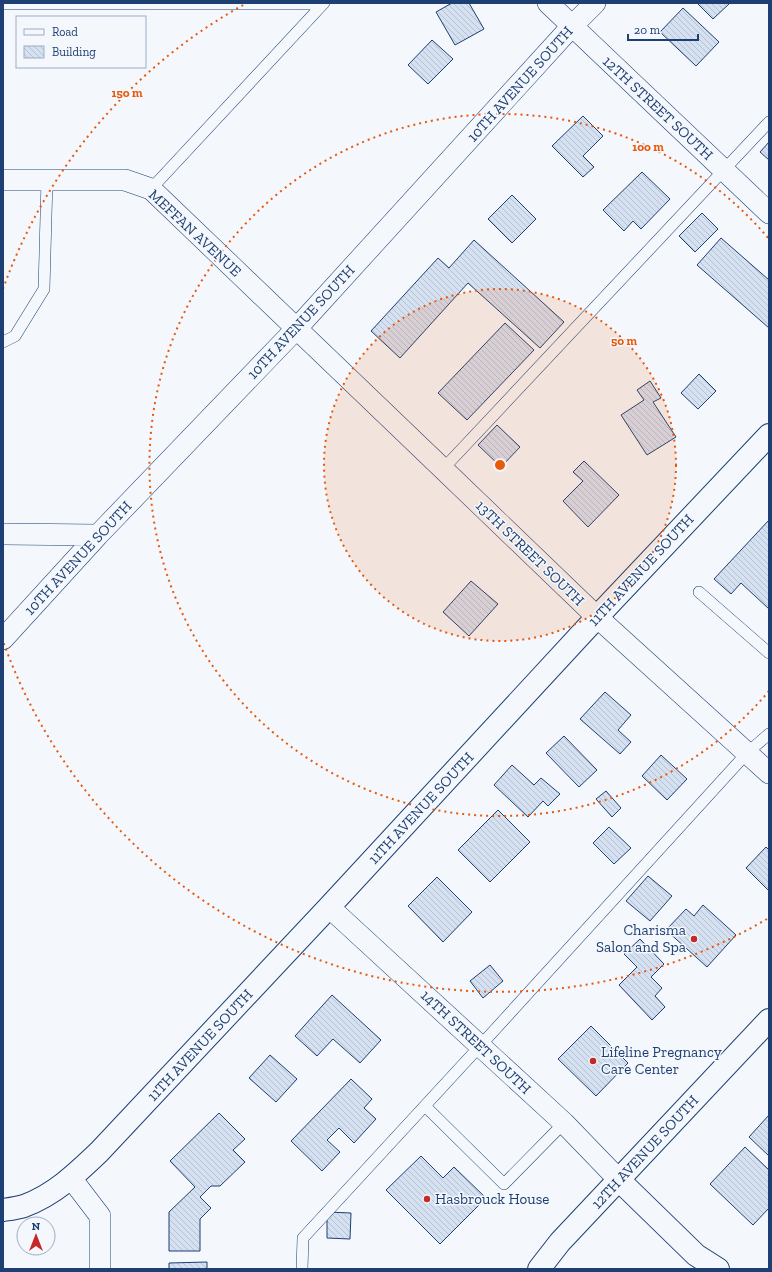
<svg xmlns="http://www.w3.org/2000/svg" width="772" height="1272" font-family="'Zilla Slab',serif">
<defs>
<pattern id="building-back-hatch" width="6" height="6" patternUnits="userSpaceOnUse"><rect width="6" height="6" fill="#d5e0f0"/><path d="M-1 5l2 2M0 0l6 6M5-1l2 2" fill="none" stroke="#b6c1d1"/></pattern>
</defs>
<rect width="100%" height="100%" fill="#f4f7fb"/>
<path fill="url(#building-back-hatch)" stroke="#1d3f73" d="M452 3H469L484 29 455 45 436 12Z
M697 3H730L713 19Z
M683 8 719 42 696 66 660 32Z
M432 40 453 59 428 84 408 65Z
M583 116 603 136 583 156 594 167 583 177 552 146Z
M769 142V160L760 152Z
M642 172 670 199 641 229 633 221 624 231 603 210Z
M512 195 536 219 512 243 488 219Z
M702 213 718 229 695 252 679 236Z
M721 238 769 280V328L697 265Z
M474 240 564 322 540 348 468 283 400 358 371 331 438 258 449 268Z
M505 323 534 350 467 420 438 393Z
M699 374 716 391 698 409 681 393Z
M650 381 661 398 653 402 676 437 647 455 621 415 644 400 637 390Z
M497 425 520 447 501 467 478 445Z
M584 461 619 495 588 527 563 501 583 481 573 472Z
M769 520V609L741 583 731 594 714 579Z
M471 581 498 604 469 636 443 612Z
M605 692 631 715 618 730 631 742 620 754 580 719Z
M564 736 597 770 579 787 546 753Z
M661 755 687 779 667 800 642 776Z
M512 765 534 785 541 778 560 794 548 806 543 801 528 817 494 785Z
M606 791 621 808 612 817 596 799Z
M498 810 530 842 490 882 458 850Z
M609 827 631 848 614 864 593 843Z
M766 847 769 850V891L746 868Z
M648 876 672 896 650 921 626 901Z
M437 877 472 912 443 942 408 906Z
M703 905 736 935 707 967 666 930 686 909 694 916Z
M640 939 664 964 651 977 662 988 655 996 665 1007 652 1020 619 985 637 967 624 954Z
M490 965 503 981 483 998 470 981Z
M332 995 381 1040 360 1063 333 1039 317 1056 295 1036Z
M591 1026 628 1063 596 1096 558 1059Z
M270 1055 297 1079 276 1102 249 1078Z
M351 1079 372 1099 364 1108 376 1119 354 1143 339 1128 327 1140 340 1152 322 1171 291 1141Z
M219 1113 245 1139 233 1150 245 1162 220 1186H211L200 1197 211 1208 200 1219V1251H169V1212L195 1187 170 1161Z
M769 1115V1156L749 1137Z
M745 1147 769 1170V1208L753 1225 710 1184Z
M421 1156 443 1178 454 1167 486 1198 440 1244 386 1190Z
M327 1212 351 1213 350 1239 327 1238Z
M207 1262V1269H169V1263Z"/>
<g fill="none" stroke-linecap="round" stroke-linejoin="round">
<defs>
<path id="service" d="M3 4H323
M151 189 324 3
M3 342 15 336 44 289 47 180
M443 469 769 122
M699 592 769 653
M425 1106 504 1184 564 1123
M302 1269 303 1238 480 1046 747 753 769 734"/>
<path id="minor" d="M548 3 769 213
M3 180H125L151 189 443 469 597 617 769 773
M3 534 98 535
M3 639 98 535 297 328 572 26 595 3
M329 907 564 1123 619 1180
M71 1178 100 1216V1269"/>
<path id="tertiary" d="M619 1180 696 1255 718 1269
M3 1210C10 1209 18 1208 24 1206 54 1195 76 1174 99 1152L329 907 597 617 769 435"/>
<path id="primary" d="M539 1269 560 1242 769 1020"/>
</defs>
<use href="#service" stroke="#1d3f73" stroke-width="12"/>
<use href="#minor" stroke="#1d3f73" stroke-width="22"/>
<use href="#tertiary" stroke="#1d3f73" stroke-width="24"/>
<use href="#primary" stroke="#1d3f73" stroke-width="24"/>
<use href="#service" stroke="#f4f7fb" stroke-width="11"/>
<use href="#minor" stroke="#f4f7fb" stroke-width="21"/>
<use href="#tertiary" stroke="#f4f7fb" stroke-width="22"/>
<use href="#primary" stroke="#f4f7fb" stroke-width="22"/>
</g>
<circle cx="500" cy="465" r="176" fill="#e8590c" fill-opacity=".12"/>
<g fill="none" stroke="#e8590c" stroke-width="2" stroke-dasharray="2 4">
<circle cx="500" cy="465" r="176"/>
<path d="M769 691A351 351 0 1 1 769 239"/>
<path d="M767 919A527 527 0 0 1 3 641M3 289A527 527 0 0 1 245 4"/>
</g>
<g fill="#c62828" stroke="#f4f7fb" stroke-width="1.5">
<circle cx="694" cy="939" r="4"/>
<circle cx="593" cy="1061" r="4"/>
<circle cx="427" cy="1199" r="4"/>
</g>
<g text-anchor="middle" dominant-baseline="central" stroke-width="3" stroke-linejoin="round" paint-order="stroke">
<g font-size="15" fill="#1d3f73" stroke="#f4f7fb">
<text transform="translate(520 84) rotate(-48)">10TH AVENUE SOUTH</text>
<text transform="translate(658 108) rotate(43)">12TH STREET SOUTH</text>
<text transform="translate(195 233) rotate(43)">MEFFAN AVENUE</text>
<text transform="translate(301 322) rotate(-47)">10TH AVENUE SOUTH</text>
<text transform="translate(530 553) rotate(44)">13TH STREET SOUTH</text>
<text transform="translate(78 558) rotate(-47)">10TH AVENUE SOUTH</text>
<text transform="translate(641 570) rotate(-47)">11TH AVENUE SOUTH</text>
<text transform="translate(421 808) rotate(-47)">11TH AVENUE SOUTH</text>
<text transform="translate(476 1042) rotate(43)">14TH STREET SOUTH</text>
<text transform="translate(200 1045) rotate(-47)">11TH AVENUE SOUTH</text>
<text transform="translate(645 1152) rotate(-47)">12TH AVENUE SOUTH</text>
</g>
<g font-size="15" fill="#1d3f73" stroke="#f4f7fb" text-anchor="start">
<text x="686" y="930" text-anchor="end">Charisma<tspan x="686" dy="17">Salon and Spa</tspan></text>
<text x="601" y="1052">Lifeline Pregnancy<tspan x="601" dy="17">Care Center</tspan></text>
<text x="435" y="1199">Hasbrouck House</text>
</g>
</g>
<circle cx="500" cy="465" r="6" fill="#e8590c" stroke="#f4f7fb" stroke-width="2"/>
<g font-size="12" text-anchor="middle" font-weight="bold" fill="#e8590c" stroke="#f4f7fb" stroke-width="3" stroke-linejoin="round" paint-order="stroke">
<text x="127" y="97">150 m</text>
<text x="648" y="151">100 m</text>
<text x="624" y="345">50 m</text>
</g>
<rect width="772" height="1272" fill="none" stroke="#1d3f73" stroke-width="8"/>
<rect x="16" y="16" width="130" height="52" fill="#f4f7fb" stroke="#9eadc5"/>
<rect x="24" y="29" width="20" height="6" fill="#f4f7fb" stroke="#9eadc5"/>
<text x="52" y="36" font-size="12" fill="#1d3f73">Road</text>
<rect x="24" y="46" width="20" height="12" fill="url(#building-back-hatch)" stroke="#9eadc5"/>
<text x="52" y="56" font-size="12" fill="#1d3f73">Building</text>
<g transform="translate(36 1236)"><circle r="19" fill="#f4f7fb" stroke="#9eadc5"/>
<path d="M0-3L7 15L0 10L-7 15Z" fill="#c62828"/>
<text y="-6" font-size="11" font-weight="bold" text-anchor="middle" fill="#1d3f73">N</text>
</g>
<path d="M628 34v6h70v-6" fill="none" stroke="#1d3f73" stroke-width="2"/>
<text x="634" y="34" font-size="12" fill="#1d3f73" stroke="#f4f7fb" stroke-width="3" paint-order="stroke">20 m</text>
</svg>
